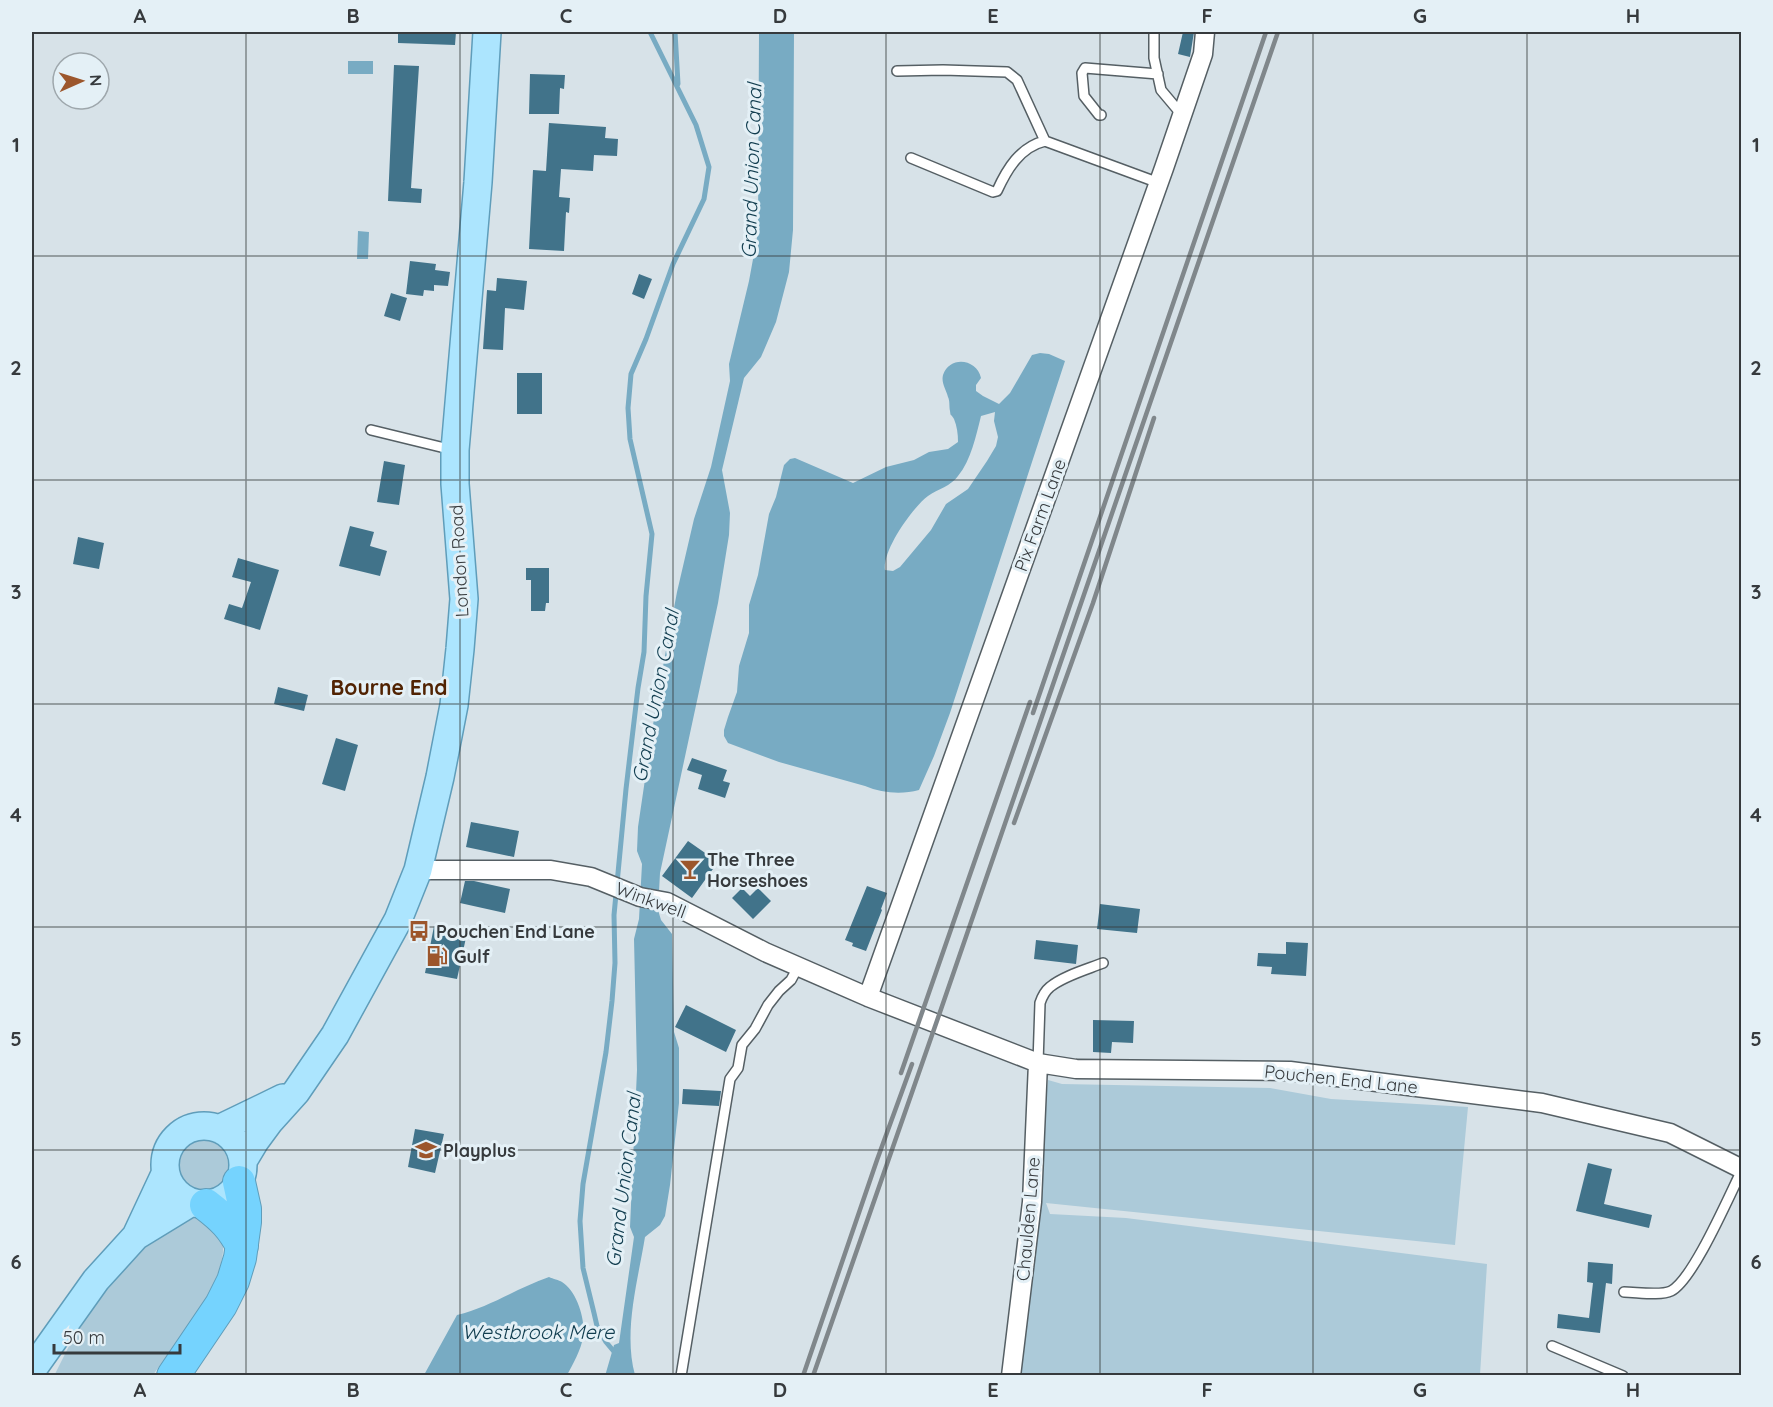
<svg xmlns="http://www.w3.org/2000/svg" width="1773" height="1407" font-family="Quicksand,sans-serif">
<rect width="100%" height="100%" fill="#d7e2e8"/>
<path fill="#accad9" d="M1048 1080 1062 1084 1270 1088 1331 1099 1468 1107 1455 1245 1046 1203 1050 1214 1126 1218 1487 1264 1480 1375 1017 1376 1036 1203Z
M178 1165a25 25 0 1 1 50 0a25 25 0 1 1-50 0Z
M189 1213 213 1221C216 1227 222 1235 223 1242 227 1284 176 1342 153 1375L54 1376 70 1344 102 1294 129 1257Z"/>
<path fill="#78abc3" fill-rule="evenodd" d="M759 32H794L793 230 789 272 776 322 761 357 744 378 722 470 730 513 729 535 718 603 660 873 658 910 661 920 672 934 674 1032 679 1048V1103L670 1185 665 1216 660 1225 645 1237C638 1280 623 1332 635 1375L605 1376 614 1345 619 1343 634 1237 630 1227 637 1070 634 939 639 919 642 864 637 851 638 827 657 698 677 592 694 519 711 467 730 381 729 364 749 281 758 232Z
M348 61H373V74H348Z
M358 231 369 232 368 259H357Z
M1040 353 1049 354 1065 361 950 713 934 756 919 790C901 795 882 793 865 786L779 762 728 743 724 736V730L728 717 737 692 739 666 749 633V605L758 575 769 514 776 497 784 465 790 459 795 458 853 483 886 467 914 460 929 452 948 449 958 442C958 434 957 426 954 419 950 412 951 418 950 411 949 406 950 401 948 397 946 389 941 383 943 375 950 355 977 359 981 378L976 385V391L983 396 999 404 1010 393 1032 355ZM995 412 994 421 998 437 996 446 987 461 968 489 946 504 931 530 900 567 893 571 885 570C882 551 912 508 928 496 938 489 951 486 958 476 971 460 976 436 981 416Z
M549 1277C553 1279 559 1280 562 1282 577 1291 586 1321 583 1337 581 1350 573 1364 567 1375H424L457 1315C490 1307 517 1288 549 1277Z"/>
<g fill="none" stroke-linecap="round" stroke-linejoin="round">
<path stroke="#78abc3" stroke-width="5" d="M675 32 678 84
M616 1354 606 1342 597 1326 594 1313 583 1268 580 1221 583 1184 606 1052 612 1001 615 963 614 915 626 789 638 688 644 652 646 596 652 534 630 439 628 408 631 374 646 339 673 264 704 199 709 167 696 125 650 32"/>
</g>
<path fill="#41738a" d="M398 32H456L455 45 398 43Z
M1183 32H1194L1190 57 1178 54Z
M394 65 419 66 411 188 422 189 421 203 388 201Z
M530 74 565 75 564 89 560 88 559 114H529Z
M549 123 606 127 605 138 618 139 617 156 594 155 593 171 561 169 559 197 570 198 569 213 566 212 564 251 529 249 533 170 546 171Z
M410 261 436 264 435 270 450 272 448 286 434 285V291L424 290 423 296 406 294Z
M639 274 652 279 644 299 632 294Z
M497 278 527 281 524 310 505 308 503 350 483 349 487 290 496 291Z
M391 293 407 298 400 321 384 316Z
M517 373H542V414H517Z
M384 461 405 465 399 505 377 502Z
M350 526 374 532 370 546 387 551 380 576 339 566Z
M78 537 104 543 99 569 73 564Z
M238 558 279 570 260 630 224 619 229 604 242 608 251 582 232 577Z
M526 568H549V603H546L545 611H531V580H526Z
M278 687 308 695 304 711 274 704Z
M336 738 358 745 345 791 322 784Z
M692 758 727 770 723 781 730 783 725 798 698 789 702 775 687 770Z
M471 822 519 831 514 857 466 847Z
M688 841 718 862 692 898 662 876Z
M465 881H474L510 889 505 913 460 903Z
M867 886 887 893 881 909 882 910 866 951 852 946 853 943 845 940Z
M742 888 750 896 758 888 771 901 753 919 732 898Z
M1100 904 1140 909 1137 933 1097 929Z
M434 926 467 933 457 979 425 973Z
M1036 940 1078 945 1076 964 1034 959Z
M1286 942 1308 943 1306 976 1271 974 1272 967 1257 966 1258 953 1286 954Z
M686 1005 736 1030 726 1052 675 1027Z
M1093 1020 1134 1021 1133 1043 1112 1042 1111 1053 1093 1052Z
M683 1089 721 1091 719 1106 682 1104Z
M415 1129 444 1134 435 1173 408 1167Z
M1588 1163 1612 1169 1604 1204 1652 1215 1649 1228 1576 1211Z
M1588 1262 1613 1264 1612 1284 1606 1283 1600 1333 1557 1328 1558 1314 1589 1318 1593 1283 1587 1282Z"/>
<g fill="none" stroke-linecap="round" stroke-linejoin="round">
<defs>
<path id="lane" d="M1154 32V58L1161 90 1182 115
M897 71 943 70 1007 72 1017 80 1045 141
M1101 115H1099L1084 96 1082 73 1085 68 1158 74
M911 158 993 192 997 191C1007 169 1020 147 1045 141L1159 183
M371 430 453 450
M1038 1063 1040 1003C1042 997 1045 991 1050 987 1063 976 1088 969 1103 963
M1624 1292C1636 1292 1661 1296 1671 1291 1693 1280 1729 1196 1742 1170
M1552 1346 1623 1376
M681 1376 730 1079 738 1068 742 1045 755 1029 768 1005 779 991 791 980 798 967"/>
<path id="street" d="M418 870H551L591 877 640 897 667 902 765 952 868 997 1038 1063 1076 1069 1290 1071 1542 1103 1670 1133 1742 1169
M868 997 1164 168 1203 54 1205 32
M1011 1376 1032 1202 1038 1063"/>
<path id="primary" d="M165 1165a39 39 0 1 1 78 0a39 39 0 1 1-78 0Z
M219 1129 283 1098
M243 1161 255 1141 269 1122 296 1092 335 1035 398 920 418 870 440 777 454 705 460 649 464 599 455 484V450L478 182 487 32
M136 1236 165 1174
M32 1370 96 1280 136 1236 190 1203"/>
<path id="highway" d="M206 1205C223 1218 232 1227 242 1246
M173 1376 221 1305 233 1281 240 1258 245 1222V1209L239 1182"/>
</defs>
<use href="#lane" stroke="#555f64" stroke-width="12"/>
<use href="#street" stroke="#555f64" stroke-width="21"/>
<use href="#primary" stroke="#5f9dba" stroke-width="30"/>
<use href="#highway" stroke="#5f9dba" stroke-width="34"/>
<use href="#lane" stroke="#fff" stroke-width="9"/>
<use href="#street" stroke="#fff" stroke-width="18"/>
<use href="#primary" stroke="#ace5fe" stroke-width="27"/>
<use href="#highway" stroke="#75d3fe" stroke-width="32"/>
<path stroke="#80878b" stroke-width="4.5" d="M1033 713 1266 32
M1014 823 1093 603 1154 418
M901 1073 1030 702
M803 1376 877 1160 912 1064
M813 1376 939 1015 1278 32"/>
</g>
<path fill="none" stroke="#363a3d" stroke-width="1.5" stroke-opacity="0.55" d="M246 32V1376M460 32V1376M673 32V1376M886 32V1376M1100 32V1376M1313 32V1376M1527 32V1376M32 256H1742M32 480H1742M32 704H1742M32 927H1742M32 1150H1742"/>
<defs>
<symbol id="bar-bare" viewBox="-9 -9 18 18"><path d="M-6-5H6L.8 .8V4.5H3.5V6h-7V4.5H-.8V.8Z" fill="#9c562c" stroke="#e4f0f6" stroke-width="2.5" paint-order="stroke"/></symbol>
<symbol id="bus-bare" viewBox="-9 -9 18 18"><path d="M-5-6H5V4H4V6H2V4H-2V6H-4V4H-5ZM-3.5-4V0h7V-4ZM-3.5 1.2v1.5H-2V1.2ZM2 1.2v1.5H3.5V1.2Z" fill="#9c562c" stroke="#e4f0f6" stroke-width="2.5" paint-order="stroke"/></symbol>
<symbol id="fuel-bare" viewBox="-9 -9 18 18"><path d="M-5.5-6h7V0h2V4h1.3V-2.5L3-4.5l.8-.8L6-3V5H2.5V1h-1V6h-7ZM-4.2-4.7v3.2H.2V-4.7Z" fill="#9c562c" stroke="#e4f0f6" stroke-width="2.5" paint-order="stroke"/></symbol>
<symbol id="school-bare" viewBox="-9 -9 18 18"><path d="M0-5L7-2L0 1L-7-2ZM-4 1L0 2.5L4 1V4Q0 6-4 4Z" fill="#9c562c" stroke="#e4f0f6" stroke-width="2.5" paint-order="stroke"/></symbol>
</defs>
<g fill-rule="evenodd">
<use href="#bar-bare" x="675" y="854" width="30" height="30"/>
<use href="#bus-bare" x="404" y="916" width="30" height="30"/>
<use href="#fuel-bare" x="422" y="941" width="30" height="30"/>
<use href="#school-bare" x="411" y="1135" width="30" height="30"/>
</g>
<g text-anchor="middle" dominant-baseline="central" stroke-width="6" stroke-linejoin="round" paint-order="stroke">
<g font-size="18" fill="#363a3d" stroke="#e4f0f6">
<text transform="translate(1040 515) rotate(-70)">Pix Farm Lane</text>
<text transform="translate(459 561) rotate(-93)">London Road</text>
<text transform="translate(651 900) rotate(20)">Winkwell</text>
<text transform="translate(1341 1079) rotate(6)">Pouchen End Lane</text>
<text transform="translate(1028 1219) rotate(-85)">Chaulden Lane</text>
</g>
<g font-size="18" font-weight="bold" fill="#363a3d" stroke="#e4f0f6" text-anchor="start">
<text x="707" y="859">The Three<tspan x="707" dy="21">Horseshoes</tspan></text>
<text x="436" y="931">Pouchen End Lane</text>
<text x="454" y="956">Gulf</text>
<text x="443" y="1150">Playplus</text>
</g>
<g font-size="20" font-style="italic" fill="#113d4f" stroke="#e4f0f6">
<text transform="translate(751 171) rotate(-88)">Grand Union Canal</text>
<text transform="translate(655 696) rotate(-79)">Grand Union Canal</text>
<text transform="translate(623 1180) rotate(-83)">Grand Union Canal</text>
<text x="538" y="1331">Westbrook Mere</text>
</g>
<g font-size="21" font-weight="bold" fill="#512303" stroke="#e4f0f6">
<text x="389" y="687">Bourne End</text>
</g>
</g>
<rect width="1773" height="1407" fill="none" stroke="#e4f0f6" stroke-width="66"/>
<g transform="translate(81 81) rotate(87)"><circle r="28" fill="#e4f0f6" stroke="#9ea7ac" stroke-width="1.5"/>
<path d="M0-4.5L10 22L0 15L-10 22Z" fill="#9c562c"/>
<text y="-9" font-size="16" font-weight="bold" text-anchor="middle" fill="#363a3d">N</text>
</g>
<path d="M54 1344v9h126v-9" fill="none" stroke="#363a3d" stroke-width="3"/>
<text x="63" y="1344" font-size="18" fill="#363a3d" stroke="#e4f0f6" stroke-width="4.5" paint-order="stroke">50 m</text>
<rect x="33" y="33" width="1707" height="1341" fill="none" stroke="#363a3d" stroke-width="2"/>
<g font-size="20" text-anchor="middle" font-weight="bold" fill="#363a3d">
<text x="140" y="23">A</text>
<text x="353" y="23">B</text>
<text x="566" y="23">C</text>
<text x="780" y="23">D</text>
<text x="993" y="23">E</text>
<text x="1207" y="23">F</text>
<text x="1420" y="23">G</text>
<text x="1633" y="23">H</text>
<text x="16" y="152">1</text>
<text x="1756" y="152">1</text>
<text x="16" y="375">2</text>
<text x="1756" y="375">2</text>
<text x="16" y="599">3</text>
<text x="1756" y="599">3</text>
<text x="16" y="822">4</text>
<text x="1756" y="822">4</text>
<text x="16" y="1046">5</text>
<text x="1756" y="1046">5</text>
<text x="16" y="1269">6</text>
<text x="1756" y="1269">6</text>
<text x="140" y="1397">A</text>
<text x="353" y="1397">B</text>
<text x="566" y="1397">C</text>
<text x="780" y="1397">D</text>
<text x="993" y="1397">E</text>
<text x="1207" y="1397">F</text>
<text x="1420" y="1397">G</text>
<text x="1633" y="1397">H</text>
</g>
</svg>
